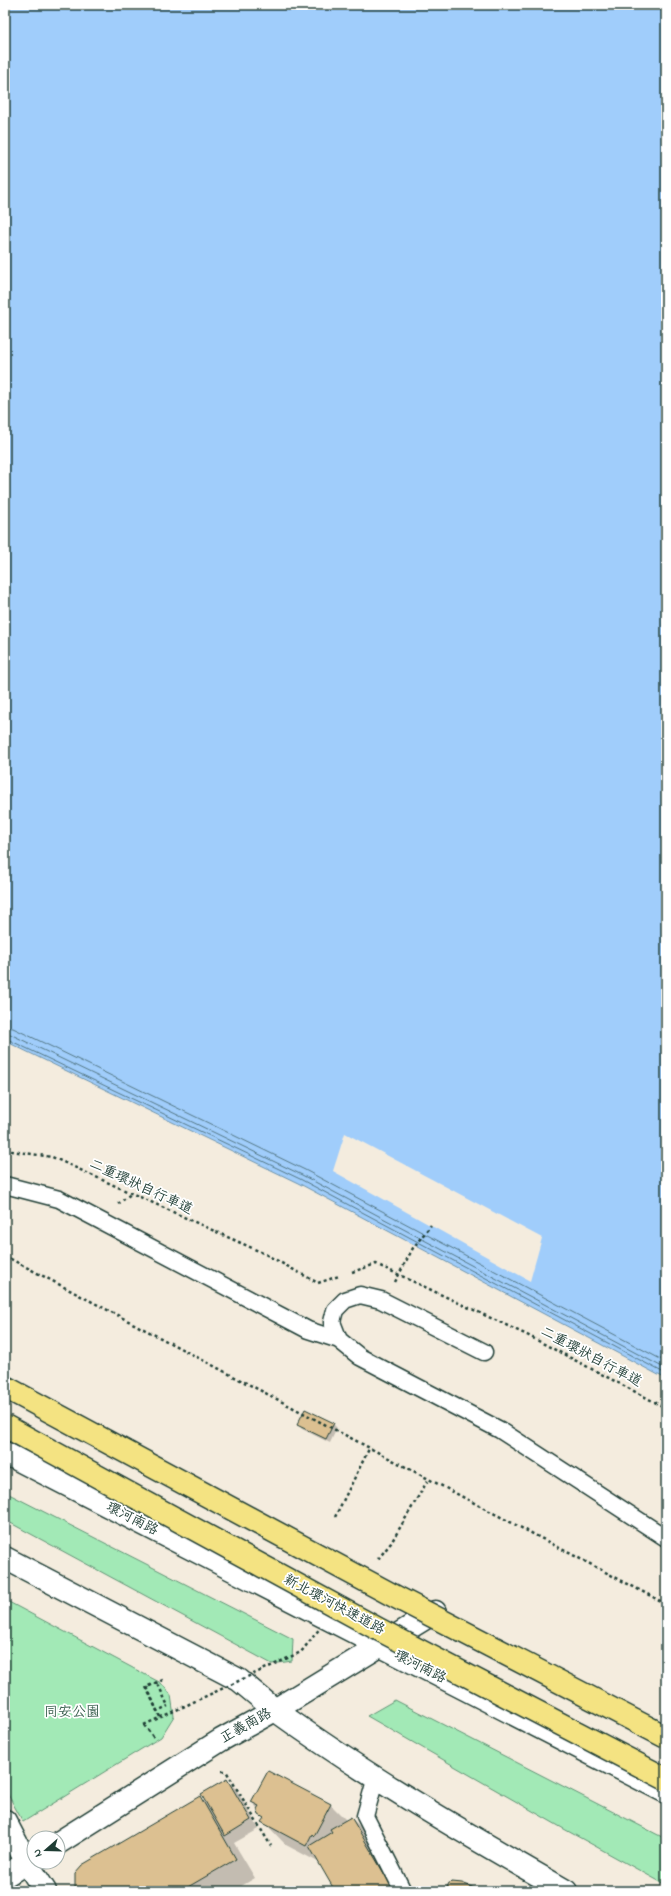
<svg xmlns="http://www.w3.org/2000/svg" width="671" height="1896" font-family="'Indie Flower','LXGW WenKai TC',sans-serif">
<rect width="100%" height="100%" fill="#f4ecde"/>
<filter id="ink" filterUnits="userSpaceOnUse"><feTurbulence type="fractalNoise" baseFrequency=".025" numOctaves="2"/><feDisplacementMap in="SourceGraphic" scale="8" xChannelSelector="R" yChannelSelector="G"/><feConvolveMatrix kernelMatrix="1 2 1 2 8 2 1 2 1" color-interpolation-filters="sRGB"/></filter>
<g filter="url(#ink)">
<path fill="#a2e9b6" stroke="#609375" d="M5 1492 293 1639 292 1661 272 1664 5 1520Z
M5 1600 161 1683 171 1695 174 1716 161 1737 23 1822 5 1789Z
M395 1700 666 1839V1885L564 1829 367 1716Z"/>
<path fill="#a0cdfb" stroke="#6c93ab" d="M5 5H666V1379L298 1183 5 1041Z"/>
<path fill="#f4ecde" d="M345 1133 542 1238 530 1281 333 1171Z"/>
<path fill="#0003" d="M298 1424H333L337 1428 330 1443 302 1429Z
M268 1772 331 1805 347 1821 351 1818 375 1841 403 1891H336L320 1863 286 1845 263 1821 264 1819 260 1814 258 1809 252 1802Z
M227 1780 236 1789 259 1829 234 1843 255 1878 233 1891H79L200 1797 209 1807Z"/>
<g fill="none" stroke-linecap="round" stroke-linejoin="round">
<path stroke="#537784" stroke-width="1" d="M5 1027 13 1028 305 1170 666 1362
M5 1033 10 1034 302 1175 666 1369
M5 1038 300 1179 666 1374"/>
</g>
<path fill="#dcc091" stroke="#1f3d34" d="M305 1409 334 1423 326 1439 297 1425Z
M268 1771 331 1804 314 1836 312 1834 306 1846 261 1822 264 1818 259 1815 257 1809 259 1806 251 1802Z
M227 1779 251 1820 225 1836 201 1794Z
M200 1796 236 1859 181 1891H77L75 1887V1873L82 1865Z
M351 1817 392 1887 384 1891H335L309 1846 332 1832 330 1829Z
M452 1882 462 1883 482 1891H445L449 1883Z"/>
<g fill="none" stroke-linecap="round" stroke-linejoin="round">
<defs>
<path id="service" d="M5 1185 59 1199 308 1330 339 1340
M484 1352 381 1300 360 1295 345 1300 335 1310 332 1322 339 1340 360 1357 500 1430 666 1538
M376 1777 365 1816 403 1891"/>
<path id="minor" d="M5 1558 239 1680 275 1710
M5 1821 27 1863 45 1891"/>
<path id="tertiary" d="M5 1453 666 1792
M275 1710C366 1776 468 1835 566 1891
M58 1843 221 1740 275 1710 435 1612
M5 1876 34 1858"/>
</defs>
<use href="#service" stroke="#1f3d34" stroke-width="19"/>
<use href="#minor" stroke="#1f3d34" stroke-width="25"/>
<use href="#tertiary" stroke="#1f3d34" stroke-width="25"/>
<path stroke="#1f3d34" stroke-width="2.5" stroke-dasharray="3 3" stroke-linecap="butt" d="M5 1150 52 1157 265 1254 318 1283 339 1276
M118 1204 132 1193
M5 1256 666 1604
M352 1272 376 1264 527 1335 666 1408
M395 1282 413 1248 431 1225
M335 1517 369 1449
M163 1680 147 1687 157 1711 168 1706
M144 1725 154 1738
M222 1771H226L271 1846"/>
<use href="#service" stroke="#fff" stroke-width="16"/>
<use href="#minor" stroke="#fff" stroke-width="22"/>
<use href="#tertiary" stroke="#fff" stroke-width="22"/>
<defs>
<path id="trunk-bridge" d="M5 1387 396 1597 666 1737
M5 1426 378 1629 666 1779"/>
</defs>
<use href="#trunk-bridge" stroke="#1f3d34" stroke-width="25" stroke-linecap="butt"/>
<path stroke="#1f3d34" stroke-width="2.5" stroke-dasharray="3 3" stroke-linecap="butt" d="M378 1559 391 1543 428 1480
M160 1717 146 1687 157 1682 168 1706
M144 1725 301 1652 321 1627"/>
<use href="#trunk-bridge" stroke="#f4e382" stroke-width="22"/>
</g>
</g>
<g text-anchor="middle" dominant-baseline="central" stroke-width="3.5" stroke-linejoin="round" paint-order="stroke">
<g font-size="14" fill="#1f3d34" stroke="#fff">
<text transform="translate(141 1187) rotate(25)">二重環狀自行車道</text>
<text transform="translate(591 1357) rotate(28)">二重環狀自行車道</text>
<text transform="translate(132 1519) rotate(27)">環河南路</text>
<text transform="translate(334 1605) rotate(28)">新北環河快速道路</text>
<text transform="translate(420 1667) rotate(27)">環河南路</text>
<text transform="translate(246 1726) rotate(-29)">正義南路</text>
</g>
<g font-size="14" fill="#395f4e" stroke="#fff">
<text x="72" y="1712">同安公園</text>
</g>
</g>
<rect width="671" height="1896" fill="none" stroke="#fff" stroke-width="20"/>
<rect x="10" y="10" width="651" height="1876" fill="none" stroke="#1f3d34" stroke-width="1.5" filter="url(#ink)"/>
<g transform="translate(46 1850) rotate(250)"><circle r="19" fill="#ffffff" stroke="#a5b1ae"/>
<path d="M0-3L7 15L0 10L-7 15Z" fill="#1f3d34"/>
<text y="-6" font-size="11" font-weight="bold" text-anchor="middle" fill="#1f3d34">N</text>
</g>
</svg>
